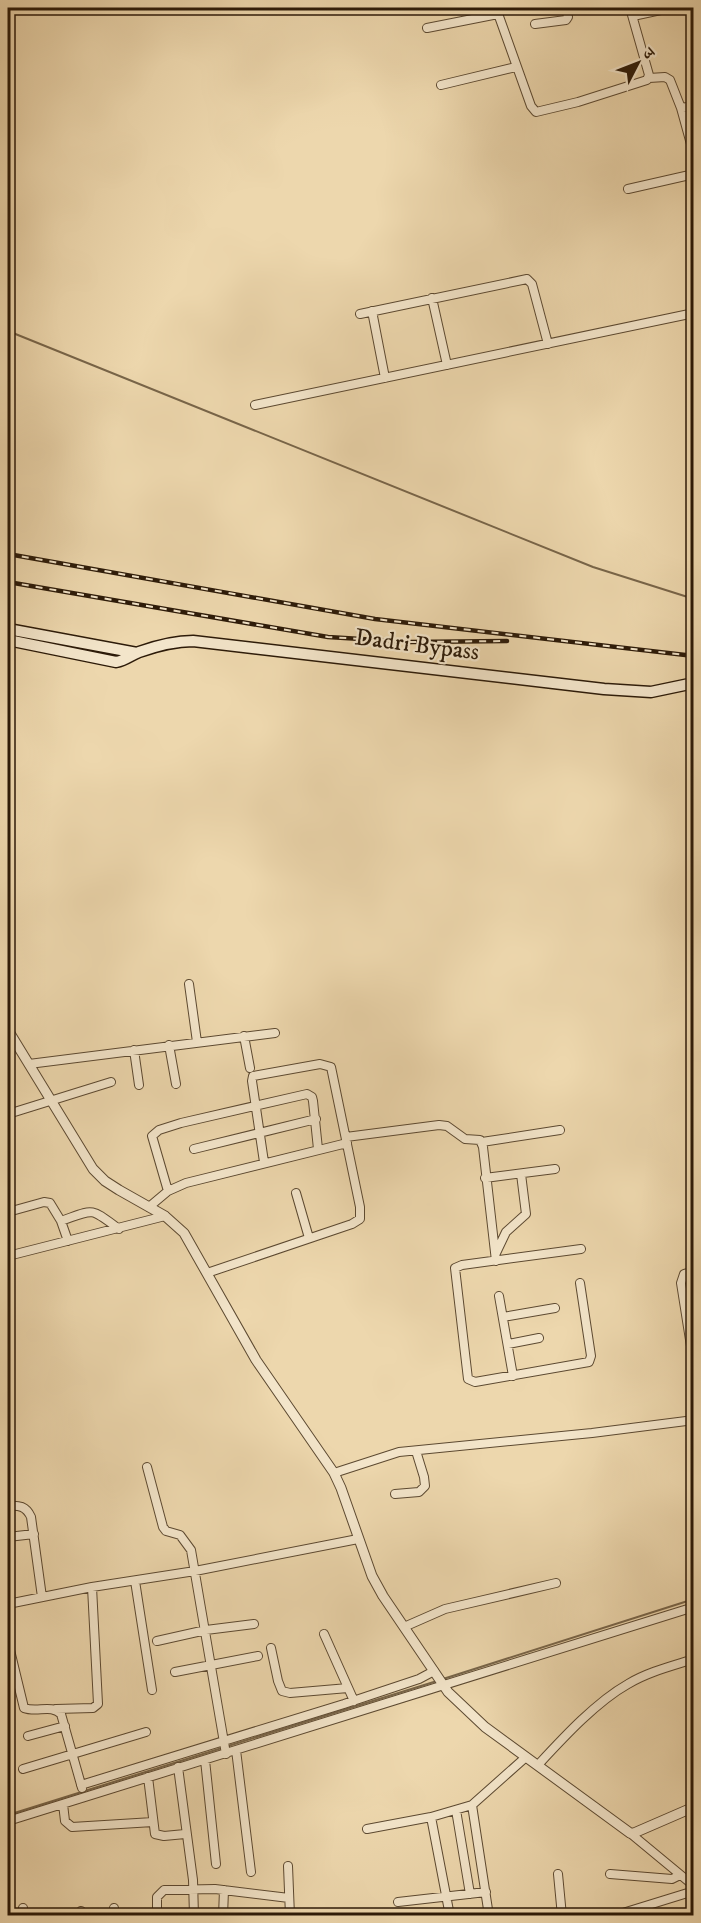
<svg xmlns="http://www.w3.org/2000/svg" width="701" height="1923" font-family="'IM FELL DW Pica','Noto Serif Devanagari',serif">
<rect width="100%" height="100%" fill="#edd7ad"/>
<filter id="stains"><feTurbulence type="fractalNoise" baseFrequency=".00333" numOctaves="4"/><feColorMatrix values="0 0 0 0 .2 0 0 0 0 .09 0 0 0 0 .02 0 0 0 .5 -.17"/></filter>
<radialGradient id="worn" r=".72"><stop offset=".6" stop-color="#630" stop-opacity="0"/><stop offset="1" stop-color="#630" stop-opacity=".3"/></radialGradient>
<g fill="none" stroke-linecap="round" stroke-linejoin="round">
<path stroke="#786549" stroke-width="2" d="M8 331 593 567 694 599
M443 1679 694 1599
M228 1746 437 1681
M8 1815 222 1748"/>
<defs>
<path id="minor" d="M496 8 531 106 536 112 578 102 647 80 649 75 630 8
M633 16 670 8
M535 24 566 20 568 17 566 8
M427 28 498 14
M649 78 665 77 670 80 681 108 694 155
M441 85 516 67
M681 108 694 106
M690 175 694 190
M628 189 694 174
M432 298 447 365
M372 311 385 378
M360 314 527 279 532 284 548 344
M255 405 694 313
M189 984 197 1042
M244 1036 250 1068
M169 1045 176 1084
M134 1050 139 1085
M29 1064 275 1033
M8 1114 111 1082
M346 1137 439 1125 447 1126 465 1139 480 1140 483 1147 496 1261
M482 1142 560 1130
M194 1149 316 1119
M485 1178 555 1169
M168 1191 152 1136 159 1130 181 1123 307 1094 312 1097 313 1101 318 1149
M296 1193 309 1238
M149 1207 168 1191 186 1183 347 1143
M8 1212 44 1202 50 1203 61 1221 68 1241
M61 1221C95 1209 89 1207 119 1229
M496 1253 506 1232 526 1214 521 1174
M8 1256 165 1216
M694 1271 684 1274 681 1283 694 1365
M207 1273 352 1224 360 1219V1207L331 1067 320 1064 253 1076 252 1081 264 1162
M580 1283 591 1356 589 1362 475 1382 468 1379 455 1268 462 1265 581 1249
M499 1296 513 1376
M503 1317 555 1308
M508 1344 539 1338
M147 1467 163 1527 166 1531 180 1535 191 1550 226 1754
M334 1473 399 1452 592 1433 694 1420
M395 1494 419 1492 425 1486 424 1477 416 1451
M8 1506C19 1505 26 1506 31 1517L42 1597
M8 1537 34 1534
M135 1581 152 1690
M8 1604 92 1587 195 1571 358 1539
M404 1627 445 1609 556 1583
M324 1634 354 1701
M157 1641 206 1630 254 1624
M8 1642 24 1708C37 1713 51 1704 61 1714L82 1788
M271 1648 278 1681 282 1691 290 1693 348 1688
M175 1672 258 1656
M56 1709 93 1708 98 1704 92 1587
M28 1736 65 1726
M236 1750 251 1872
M205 1760 216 1864
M538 1765C563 1738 596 1702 628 1684 648 1672 672 1666 694 1659
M178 1767 193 1880 194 1916
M23 1769 146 1732
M148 1777 155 1834 164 1836 185 1834
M81 1785 344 1704 419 1679 434 1671
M63 1804 65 1821 72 1827 153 1822
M472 1805 489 1916
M456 1810 470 1894
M431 1817 450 1916
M8 1821C236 1749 465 1680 694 1607
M367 1829 431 1817 472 1805 526 1757
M630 1833 694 1886
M288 1866 290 1916
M558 1874 562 1916
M610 1874 672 1879 680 1875
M398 1902 486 1892
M23 1908V1916
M114 1908 115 1916
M81 1911 82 1916
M320 1915V1916
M377 1915V1916
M157 1916V1897L164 1890 215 1889 289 1898
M223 1916 224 1890
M613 1916 694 1891"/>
<path id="tertiary" d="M8 1030 93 1169 105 1181 119 1190 165 1216 184 1233 256 1360 334 1473 341 1488 372 1576 383 1596 448 1692 485 1727 630 1833H634L694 1807"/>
<path id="secondary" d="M8 629 137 653
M8 640 116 662C126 660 131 655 139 652 156 646 175 641 193 641L604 689 651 692 694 683"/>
</defs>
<use href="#minor" stroke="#5c4931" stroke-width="10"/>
<use href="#tertiary" stroke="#5c4931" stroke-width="11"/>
<use href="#secondary" stroke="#2c1a08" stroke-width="13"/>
<use href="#minor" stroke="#f3e5ca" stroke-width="8"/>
<use href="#tertiary" stroke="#f3e5ca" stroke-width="9"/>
<use href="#secondary" stroke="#f3e5ca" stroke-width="10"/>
<defs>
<path id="rail" d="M8 554 375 619 694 656
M8 582 328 637 410 642 507 641"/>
</defs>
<use href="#rail" stroke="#2c1a08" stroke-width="4.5"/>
<use href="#rail" stroke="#f3e5ca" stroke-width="2" stroke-dasharray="7" stroke-linecap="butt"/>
</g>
<g text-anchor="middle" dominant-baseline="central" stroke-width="4.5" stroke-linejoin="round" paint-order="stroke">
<g font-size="24" fill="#2c1a08" stroke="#f3e5ca">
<text transform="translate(417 645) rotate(7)">Dadri Bypass</text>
</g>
</g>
<rect width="701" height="1923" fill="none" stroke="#edd7ad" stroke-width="30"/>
<rect x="9" y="9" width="683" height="1905" fill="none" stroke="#2c1a08" stroke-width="3"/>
<rect x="15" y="15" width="671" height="1893" fill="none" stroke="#2c1a08" stroke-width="1.5"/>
<g transform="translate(638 63) rotate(48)" stroke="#f3e5ca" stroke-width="4.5" paint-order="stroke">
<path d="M0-4.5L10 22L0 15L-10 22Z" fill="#2c1a08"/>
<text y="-9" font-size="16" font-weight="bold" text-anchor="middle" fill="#2c1a08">उ</text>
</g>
<rect width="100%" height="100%" filter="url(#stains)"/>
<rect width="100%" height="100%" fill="url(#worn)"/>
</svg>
